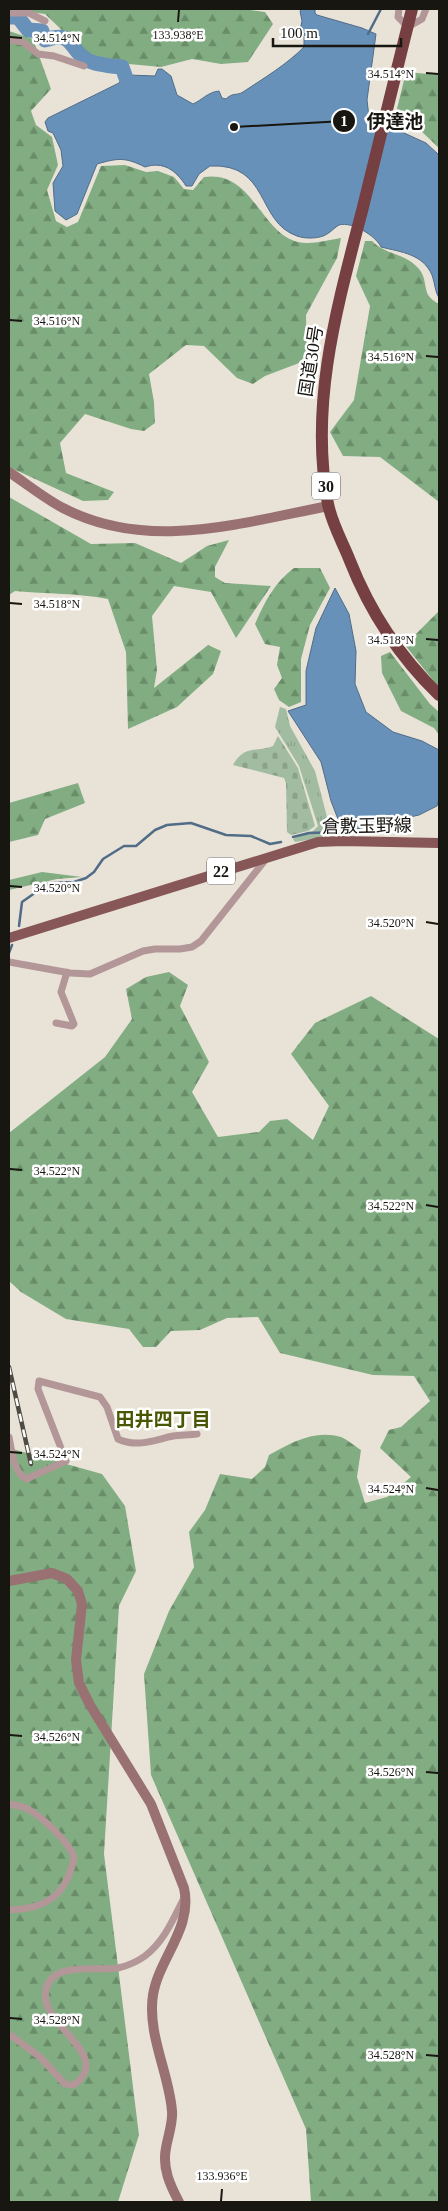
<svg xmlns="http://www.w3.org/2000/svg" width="448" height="2211" font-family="'Times New Roman','Noto Sans JP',serif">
<defs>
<pattern id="grass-tufts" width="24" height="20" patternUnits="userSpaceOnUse" patternTransform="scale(1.25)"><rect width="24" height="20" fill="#a1bca1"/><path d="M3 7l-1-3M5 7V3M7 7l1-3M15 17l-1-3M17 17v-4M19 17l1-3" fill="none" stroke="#8aa18a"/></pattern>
<pattern id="forest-firs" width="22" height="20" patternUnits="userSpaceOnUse" patternTransform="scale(1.25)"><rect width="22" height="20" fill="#82ad82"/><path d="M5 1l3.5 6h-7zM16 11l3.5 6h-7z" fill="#698c69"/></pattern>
<pattern id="cemetery-stones" width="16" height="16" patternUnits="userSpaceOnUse" patternTransform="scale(1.25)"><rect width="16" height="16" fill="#a1bca1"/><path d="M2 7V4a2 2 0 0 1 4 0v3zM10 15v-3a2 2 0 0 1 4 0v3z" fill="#8aa18a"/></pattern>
</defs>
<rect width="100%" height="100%" fill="#e9e3d7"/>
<path fill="url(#grass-tufts)" d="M280 707 286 709 290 726 315 771 332 836 295 842 293 839 313 831 318 826 299 766 275 727Z"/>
<path fill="url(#forest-firs)" d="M9 9H242L265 12 273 24 248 62 221 64 192 59 161 67 118 63 89 56 45 14Z
M9 31 33 39 51 89 31 111 36 125 52 137 58 165 47 190 56 221 67 227 78 222 101 166 125 165 146 172 158 171 174 177 184 189 193 190 204 177C253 170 260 233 298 242 311 245 328 240 341 238L337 258 306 315 307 360 265 376 253 384 237 378 204 346 186 345 149 374 154 402 155 423 144 431 131 429 85 414 60 443 66 473 114 492 108 500 83 501 9 467Z
M406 72 439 75V148L419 129 394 121Z
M365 241H372C385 255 406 253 419 269 426 277 424 286 428 295 430 298 434 301 437 303H439V502L380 457 343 456 330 432 354 400 370 306 356 276Z
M9 497 91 544 135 543 181 563 207 546 229 540 215 567V577L225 583 271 586 236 638 211 592 174 586 152 616 157 670 154 688 208 645 221 651 213 674 177 707 128 729 126 652 108 599C77 593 47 594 15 591L9 595Z
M294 568H320L330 588 310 625 301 659V702L289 707 279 700 274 689 282 678 277 665 280 647 265 644 255 624C265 601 275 582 294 568Z
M439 611V688L405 645Z
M390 652 430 704 439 712V735L434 728 401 711 382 673 381 656Z
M78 783 85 803 45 819 38 835 9 842V803Z
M42 872 82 877 57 879 9 890V880Z
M169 972 188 985 180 1006 209 1062 192 1092 218 1137 259 1132 270 1121 287 1119 313 1140 329 1106 291 1054 315 1023 371 996 439 1039V2202H311L306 2129 151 1775 144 1674 169 1611 194 1567 189 1532 205 1510 220 1474 252 1479 265 1467 269 1455C290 1443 315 1429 341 1437 348 1440 355 1446 361 1450L357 1477 365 1503 387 1497 411 1477 380 1448 389 1430 401 1427 430 1401 414 1376 373 1375 280 1353 258 1317 227 1318 200 1330 171 1331 156 1347H143L129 1329 66 1319 21 1292 9 1281V1133L105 1057 132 1019 126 989 146 977Z
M9 1448 102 1474 125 1506 136 1571 119 1606 104 1854 139 2135 118 2202H9Z"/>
<path fill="url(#cemetery-stones)" d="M278 736 298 768 315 826 308 831 291 835 287 832 286 783 284 778 233 765C245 744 255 753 273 746Z"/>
<path fill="#6891ba" stroke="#506c87" d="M302 9H315V13L317 15 362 28 376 34 367 100 369 117 426 143 439 155V298C435 292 435 283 432 275 423 254 401 252 381 247 376 236 352 221 339 225 335 227 331 232 327 234 320 239 305 239 297 236 256 222 270 163 210 166L199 174 192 186H186C176 170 163 161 145 167 125 157 118 158 97 164L77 214 66 220 55 211 53 183 63 166 61 150 53 133 48 131 45 122 48 118 119 83 122 78 129 75 155 76 158 69H162L171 76 177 95 193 104C202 100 208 92 219 91L222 98 226 99C233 92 237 96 243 92 264 78 286 65 304 47V33L300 30 302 21 300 11Z
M335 588 349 614 356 651 355 684 366 712 393 732 422 741 439 750V798L437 806 419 815 343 832 331 801 321 762 288 711 306 705V671L316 628Z"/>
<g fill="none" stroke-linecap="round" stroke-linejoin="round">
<path stroke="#506c87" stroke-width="2.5" d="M368 34 381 9
M293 837 309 833 339 832 342 825
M19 926 22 902 49 883 74 882 86 878 94 872 103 859 124 846H136L155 830 167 825 191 823 226 835 251 836 270 844 281 842
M9 953 12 945"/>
<path stroke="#6891ba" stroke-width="15" d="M9 17H18L28 30 42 31 45 40C75 30 68 49 87 60 96 65 111 66 122 67L132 95"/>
<path stroke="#b39697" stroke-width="7" d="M399 9 398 17 408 27 422 19 426 9
M9 13H29L45 21
M9 40 23 42 38 54 54 56 84 66
M9 962 70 973 90 974 143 951 155 949H180L192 947 201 941 266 859
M56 1023 72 1026 74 1024 61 992 67 972
M9 1437C12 1451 13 1472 26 1479L66 1461 38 1389 39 1381 100 1397 107 1407 118 1439C137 1448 154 1440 173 1436 181 1435 189 1435 197 1434
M9 1804C15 1805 22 1806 28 1809 42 1817 69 1842 74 1857 67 1896 45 1909 9 1910
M9 2034 40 2057 65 2084 74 2085C118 2052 26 2021 49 1982 60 1963 99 1971 118 1968 127 1966 138 1961 145 1956 165 1941 174 1917 185 1896"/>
<path stroke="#9a7172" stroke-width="10" d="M9 472C27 484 44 498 63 508 148 552 240 523 329 506
M9 1581 52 1573 67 1579 78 1591 82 1604 76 1660 79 1683 90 1705 151 1804 184 1888C193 1928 159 1958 153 1995 147 2034 169 2073 172 2111 173 2123 168 2136 166 2148 162 2168 170 2185 179 2202"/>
<path stroke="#875657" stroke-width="10" d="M9 938 318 842 342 841 439 843"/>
<path stroke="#763f41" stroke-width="12" d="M412 9C395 76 379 143 362 211 337 307 309 405 328 504 332 524 343 543 350 561 370 612 400 657 439 695"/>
<defs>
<path id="rail" d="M9 1367 31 1464"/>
</defs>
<use href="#rail" stroke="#4e4b44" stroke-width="4.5"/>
<use href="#rail" stroke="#fff" stroke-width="2.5" stroke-dasharray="8" stroke-linecap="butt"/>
</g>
<path fill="none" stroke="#181611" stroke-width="2" d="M178 22 179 10M10 37 22 38M426 73 438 74M10 320 22 321M426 356 438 357M10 603 22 604M426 639 438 640M10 886 22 887M426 922 438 924M10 1169 22 1170M426 1205 438 1207M10 1452 22 1453M426 1488 438 1490M10 1735 22 1736M426 1772 438 1773M10 2018 22 2019M426 2055 438 2056M221 2201 222 2189"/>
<g text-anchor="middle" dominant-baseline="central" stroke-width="5" stroke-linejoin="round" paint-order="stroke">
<g fill="#fff" stroke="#5d5c58" stroke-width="1">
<rect x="312" y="472.5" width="28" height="27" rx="4"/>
<rect x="207" y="857.5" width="28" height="27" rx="4"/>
</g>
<g font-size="16" font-weight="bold" fill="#181611">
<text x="326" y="486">30</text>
<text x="221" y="871">22</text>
</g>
<g font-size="18" fill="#181611" stroke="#fff">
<text transform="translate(311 361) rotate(-81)">国道30号</text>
<text transform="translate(367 826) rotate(-1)">倉敷玉野線</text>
</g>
<g font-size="19" font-weight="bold" fill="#495703" stroke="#fff">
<text x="163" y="1419">田井四丁目</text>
</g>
</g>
<g font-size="12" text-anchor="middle" fill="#181611" stroke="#fff" stroke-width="5" stroke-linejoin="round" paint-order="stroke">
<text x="178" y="39">133.938°E</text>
<text x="57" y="42">34.514°N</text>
<text x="391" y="78">34.514°N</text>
<text x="57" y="325">34.516°N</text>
<text x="391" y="361">34.516°N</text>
<text x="57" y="608">34.518°N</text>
<text x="391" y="644">34.518°N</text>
<text x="57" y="892">34.520°N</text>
<text x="391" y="927">34.520°N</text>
<text x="57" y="1175">34.522°N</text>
<text x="391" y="1210">34.522°N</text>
<text x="57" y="1458">34.524°N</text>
<text x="391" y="1493">34.524°N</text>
<text x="57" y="1741">34.526°N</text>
<text x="391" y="1776">34.526°N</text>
<text x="57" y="2024">34.528°N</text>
<text x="391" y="2059">34.528°N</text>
<text x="222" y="2180">133.936°E</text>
</g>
<path fill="none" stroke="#181611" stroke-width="2" d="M234 127L344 121"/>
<g fill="#181611" stroke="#fff" stroke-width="2">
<circle cx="234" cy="127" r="5"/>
<circle cx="344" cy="121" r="12"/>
</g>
<g font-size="15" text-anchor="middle" font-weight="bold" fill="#fff">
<text x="344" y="126">1</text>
</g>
<g font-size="19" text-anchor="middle" font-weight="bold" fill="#181611" stroke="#fff" stroke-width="5" stroke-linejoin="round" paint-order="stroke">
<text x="395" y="128">伊達池</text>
</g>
<rect width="448" height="2211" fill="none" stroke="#181611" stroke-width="20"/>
<path d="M273 38v8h128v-8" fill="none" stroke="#181611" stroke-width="2.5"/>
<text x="280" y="38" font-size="15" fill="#181611" stroke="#ffffff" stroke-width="4" paint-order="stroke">100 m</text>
</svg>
